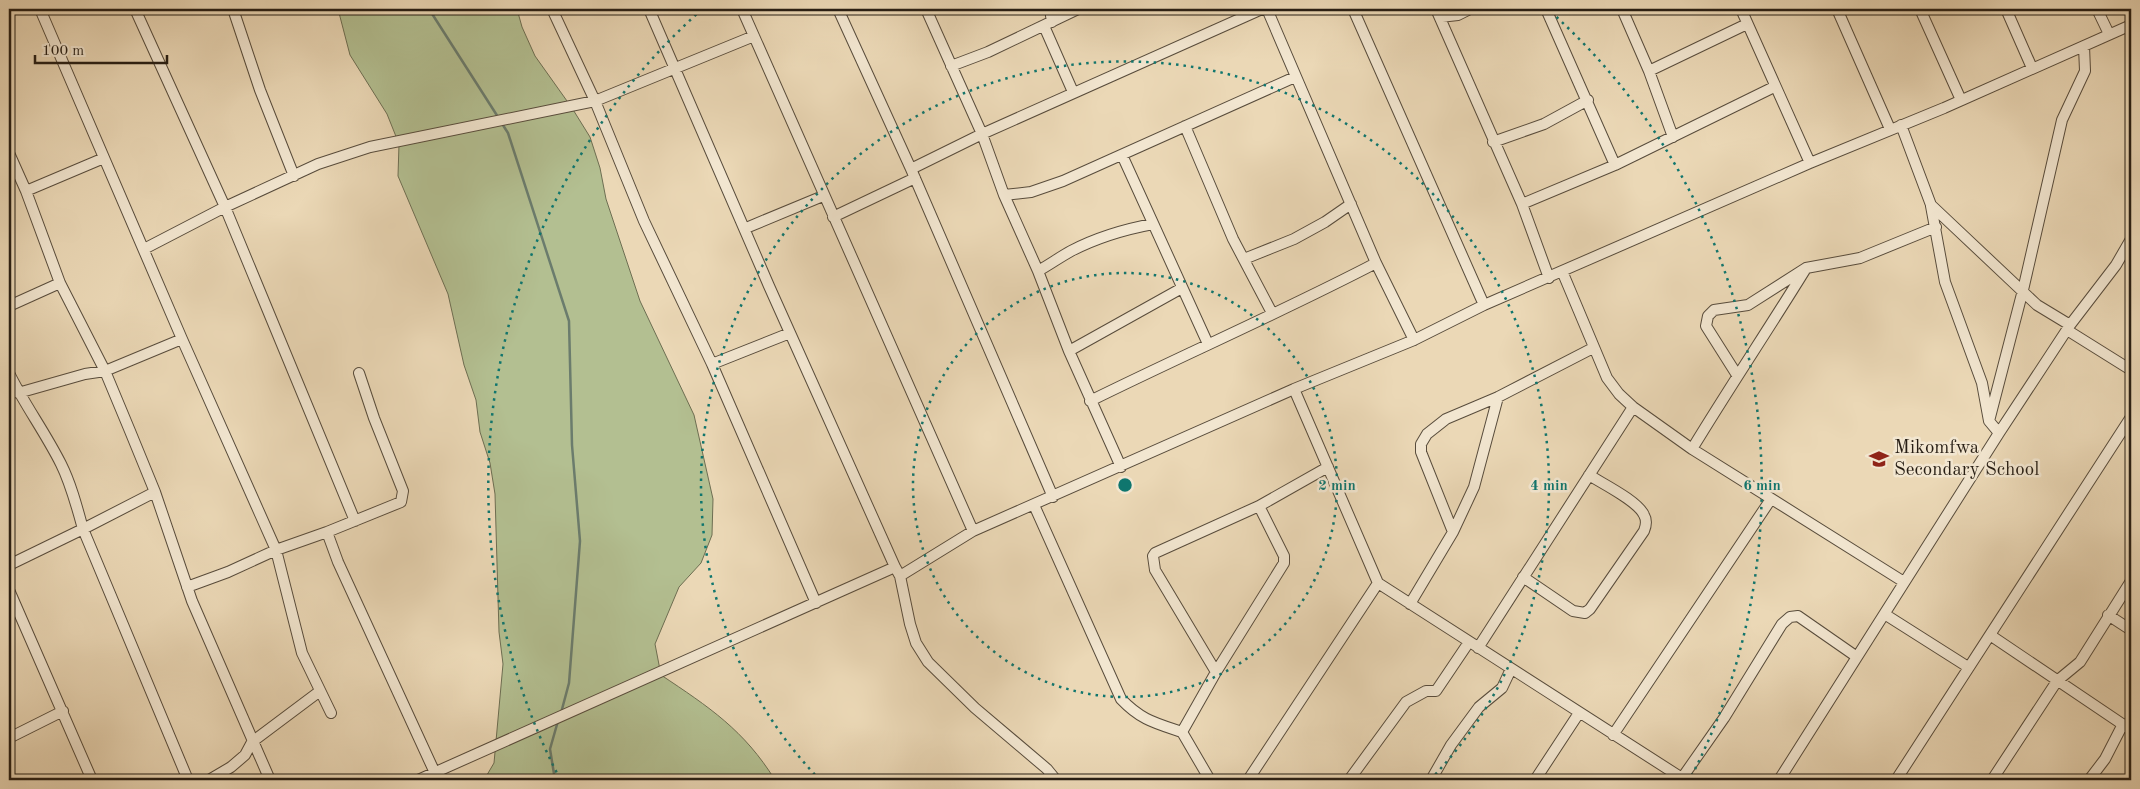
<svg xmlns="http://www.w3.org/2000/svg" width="2140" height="789" font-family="'Old Standard TT',serif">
<rect width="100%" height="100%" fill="#ebd8b6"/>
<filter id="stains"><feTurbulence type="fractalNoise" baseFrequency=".004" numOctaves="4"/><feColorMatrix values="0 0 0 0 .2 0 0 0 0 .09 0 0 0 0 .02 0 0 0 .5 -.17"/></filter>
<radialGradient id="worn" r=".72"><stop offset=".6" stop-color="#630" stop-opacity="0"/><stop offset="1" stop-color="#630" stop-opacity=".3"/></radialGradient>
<path fill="#b3bf91" stroke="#6d6e52" d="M338 9H517L522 27 535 56 572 108 590 137 600 168 606 199 640 301 694 415 713 499 712 535 701 563 679 587 655 644 661 675C709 707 744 730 775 780H484L494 763 503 664 499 632 495 494 490 463 480 432 476 400 464 365 448 294 398 176 399 144 387 114 350 55Z"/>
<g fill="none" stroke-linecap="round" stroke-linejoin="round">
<path stroke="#6b7c6d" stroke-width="2.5" d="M429 9 498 117
M501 122 508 133 569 321 572 445 580 541 569 683 561 713
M555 780 550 749 558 721"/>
<defs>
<path id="street" d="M40 9 182 339 276 550 302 653 331 713
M135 9 225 207 355 521
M233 9 260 90 294 176
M552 9 595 101 644 221 712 364 816 603
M649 9 769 286 895 567
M742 9 973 531
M838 9 911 169 1053 497
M926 9 982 134 1004 195 1038 271 1069 351 1121 467
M1050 9 1052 22
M1267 9 1376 263 1414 340
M1353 9 1484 305
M1436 9 1522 204 1549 278
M1546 9 1615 165
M1622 9 1649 71 1673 137
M1741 9 1810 163
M1837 9 1890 129
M1920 9 1961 100
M2006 9 2032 68
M2097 9 2109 34
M1440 17 1458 15 1470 9
M1044 26 1073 92
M951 66 988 52 1078 9
M1649 71 1747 24
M1901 125 1931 205 2037 305 2070 325
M1185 126 1233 239 1272 313
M1493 142 1544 124 1588 100
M9 153 26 191 60 283 105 371 130 431 155 492 192 601 270 780
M1122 155 1208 344
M911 169 982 134 1262 9
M26 191 104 158
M1004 195 1031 192 1063 181 1295 77
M1522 204 1615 165 1774 87
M1931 206 1945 282 1982 383 1989 421 1999 433
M833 217 915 178
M746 228 823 196
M144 249 225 207 318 164 370 147 595 101 754 36
M1244 259 1294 239 1325 222 1351 204
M1038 271C1049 265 1060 257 1071 251 1096 238 1126 229 1153 224
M1562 271 1607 378 1619 394 1633 407 1692 449 1904 582
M9 306 60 283
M2067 330 2131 370
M1069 351 1182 288
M712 364 790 333
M9 373C24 404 45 432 61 464 71 484 77 507 83 529L188 780
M1737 375 1706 326 1708 316 1714 310 1748 305 1806 268 1860 258 1936 227
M1294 389 1378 583 1685 780
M18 393 85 374 105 371 182 339
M1090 401C1185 354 1282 312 1376 263
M1989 421 2023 290 2062 120 2085 71 2084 46
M1692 449C1729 388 1768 330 1805 270
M1034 505 1121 699C1141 720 1155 723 1182 732L1210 780
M327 532 338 562 435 773
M1453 532 1474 487 1498 397
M9 565 83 529 155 492
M900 576 910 624 916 643 928 662 975 708 1047 769 1056 780
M1523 577 1573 611 1585 613 1590 609 1644 531C1646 526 1647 520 1644 515 1638 501 1603 484 1589 475
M187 587 228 572 276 550 327 532 401 502 403 491 374 418 359 373
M9 590 92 780
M1410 604 1453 532 1421 452V444L1427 434 1446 419 1498 397 1593 348
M1886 615 1968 667
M2108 615 2131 630
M1990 635 2131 730
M1478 648 1633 407
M1216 672 1284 563V556L1259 506
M1182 732 1216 672 1155 570 1153 556 1155 553 1259 506 1328 467
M1613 735 1771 499
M9 738 63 711
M1682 778 1724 718 1782 624 1790 617 1798 616 1857 657
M209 780 231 767 245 755 252 742 320 691
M418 780 895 567 900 576 973 531 1294 389 1414 340 1484 305 1810 163 1944 108 2131 25
M1248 780 1378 583
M1349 780 1406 702 1426 691H1436L1469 642
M1431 780 1451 745 1479 707 1502 688 1511 669
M1535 780 1579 713
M1779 780 1999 433 2070 325 2116 265 2131 239
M1896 780 2131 417
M1992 780 2057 681 2080 662 2131 581
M2089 780 2105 759 2123 724"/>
</defs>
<use href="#street" stroke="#584c3c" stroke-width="12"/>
<use href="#street" stroke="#f2e6d0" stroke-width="10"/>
</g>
<g fill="none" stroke="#0f766e" stroke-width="2.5" stroke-dasharray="2.5 5">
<circle cx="1125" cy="485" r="212"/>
<path d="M820 780A424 424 0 1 1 1430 780"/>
<path d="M560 779A637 637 0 0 1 699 12M1551 12A637 637 0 0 1 1690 779"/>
</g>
<defs>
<symbol id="school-bare" viewBox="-9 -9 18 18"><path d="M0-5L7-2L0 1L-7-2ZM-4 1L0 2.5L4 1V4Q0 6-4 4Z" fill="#8f2418" stroke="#f2e6d0" stroke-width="2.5" paint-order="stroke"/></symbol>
</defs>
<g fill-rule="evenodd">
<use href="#school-bare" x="1865" y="445" width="28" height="28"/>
</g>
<g text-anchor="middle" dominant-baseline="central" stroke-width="5" stroke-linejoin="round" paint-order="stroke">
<g font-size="19" fill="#271e14" stroke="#f2e6d0" text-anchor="start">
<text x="1894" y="448">Mikomfwa<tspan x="1894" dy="22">Secondary School</tspan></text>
</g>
</g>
<circle cx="1125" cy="485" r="8" fill="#0f766e" stroke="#f2e6d0" stroke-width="2.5"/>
<g font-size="15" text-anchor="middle" font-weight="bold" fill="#0f766e" stroke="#f2e6d0" stroke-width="5" stroke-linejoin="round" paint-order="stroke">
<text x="1337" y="490">2 min</text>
<text x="1549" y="490">4 min</text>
<text x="1762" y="490">6 min</text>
</g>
<rect width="2140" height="789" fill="none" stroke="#ebd8b6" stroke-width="30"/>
<rect x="10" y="10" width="2120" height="769" fill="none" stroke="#271e14" stroke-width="2.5"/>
<rect x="15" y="15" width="2110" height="759" fill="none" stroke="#271e14"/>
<path d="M35 55v8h132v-8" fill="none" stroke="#271e14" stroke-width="2.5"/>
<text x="42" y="55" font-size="15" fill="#271e14" stroke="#f2e6d0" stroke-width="4" paint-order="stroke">100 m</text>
<rect width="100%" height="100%" filter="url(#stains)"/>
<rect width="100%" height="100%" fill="url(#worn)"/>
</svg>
